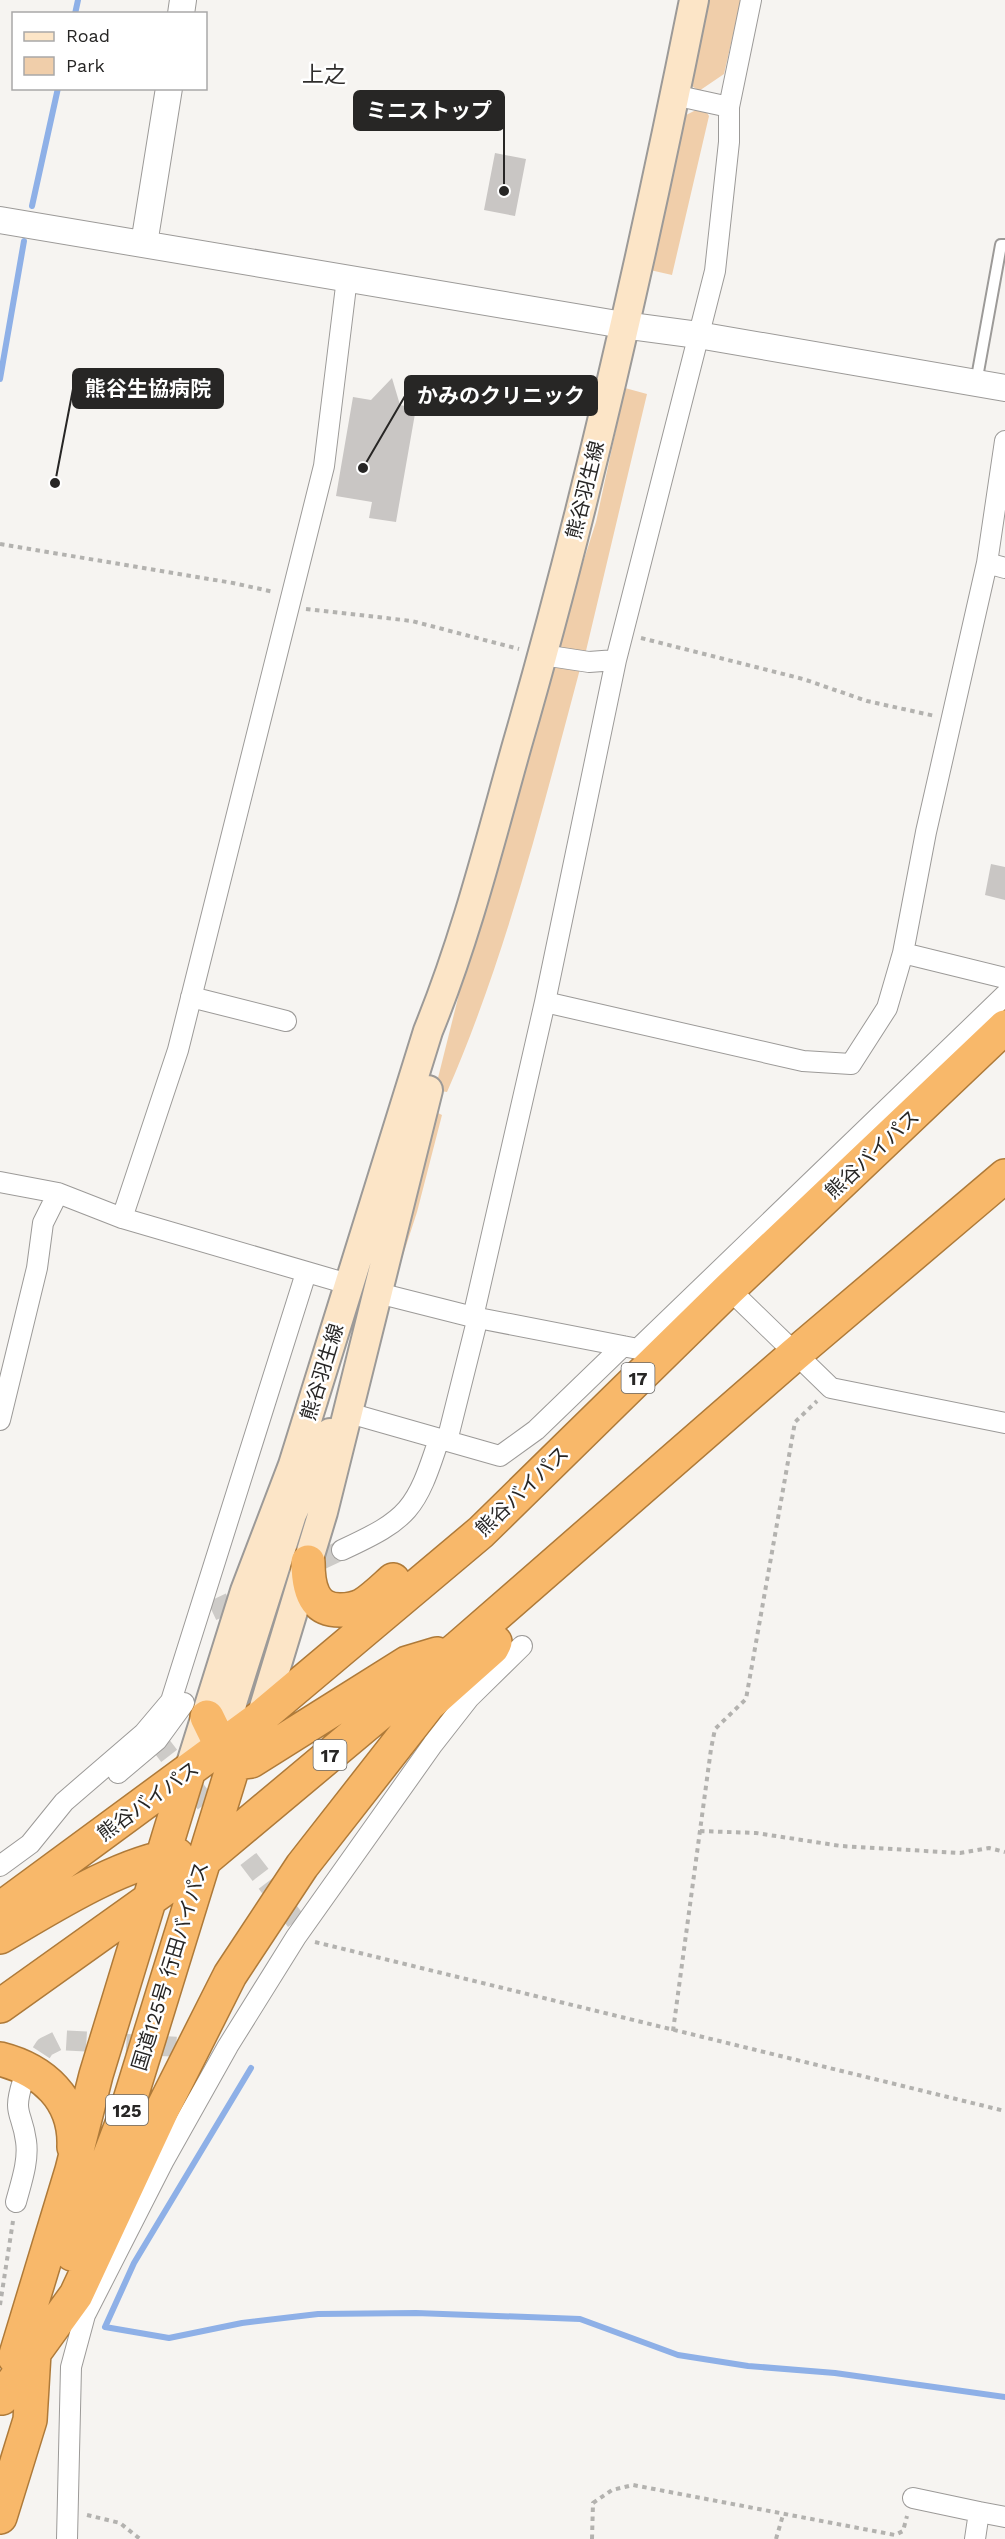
<svg xmlns="http://www.w3.org/2000/svg" width="1005" height="2539" font-family="'Work Sans','Noto Sans JP',sans-serif">
<rect width="100%" height="100%" fill="#f6f4f1"/>
<path fill="#f0ceaa" d="M703 0H741L724 74 699 91 689 84Z
M698 109 706 111 709 116 672 275 650 270 670 192 682 117Z
M625 388 647 394 585 655 558 650 556 647 596 522Z
M552 665 580 669C542 811 506 957 447 1092L435 1090 463 978Z
M430 1109 442 1115 417 1212 392 1289Z"/>
<g fill="none" stroke-linecap="round" stroke-linejoin="round">
<path stroke="#8eb0e7" stroke-width="6" d="M75 14 78 0
M32 206 58 88
M0 379 24 241
M251 2068 134 2263 105 2327 169 2338 242 2323 318 2314 416 2313 580 2319 678 2355 748 2366 835 2373 1005 2397"/>
</g>
<path fill="#c9c6c4" d="M495 153 526 159 515 216 484 210Z
M392 378 400 405 416 408 396 522 369 518 372 502 336 496 353 397 371 400Z
M991 864 1005 867V900L985 895Z"/>
<g fill="none" stroke-linecap="round" stroke-linejoin="round">
<path stroke="#cdcbc8" stroke-width="20" stroke-dasharray="20 10" stroke-linecap="butt" d="M212 1611 342 1550
M157 1740 296 1921
M25 2078 45 2047 59 2040 214 2049"/>
<defs>
<path id="service" d="M976 383 1001 245H1005"/>
<path id="minor" d="M674 95 729 107
M1005 441 987 563 1005 568
M543 655 589 662 616 660
M903 953 1005 978
M191 997 286 1021
M545 1002 803 1061 851 1064 887 1008 903 953 926 832 987 563
M0 1182 58 1193 122 1218 348 1284
M122 1218 178 1050 324 466 347 278
M729 1289 831 1388 1005 1423
M378 1293 473 1317 638 1349 1005 995
M473 1317 545 1002 616 660 715 271 729 142V107L751 0
M349 1413 500 1456 536 1430 623 1346
M0 1420 37 1268 43 1223 58 1193
M447 1441 478 1317
M342 1550C409 1519 416 1510 439 1439
M118 1773 157 1740 184 1703
M0 1866 30 1844 64 1802 144 1733 171 1701 306 1273
M16 2202C21 2183 29 2161 26 2141 22 2111 12 2115 23 2081
M913 2498 979 2512
M67 2539 71 2367 85 2315 164 2160 228 2046 296 1937 433 1744 469 1698 522 1646
M975 2539 979 2512 1005 2517"/>
<path id="tertiary" d="M181 14 183 0
M0 220 623 325 698 335 1005 388
M144 244 169 88"/>
<path id="secondary" d="M261 1717 323 1512 428 1090
M219 1758 233 1700 292 1514 330 1433
M189 1770 245 1591 293 1465 428 1031C466 938 490 841 517 745 588 500 644 250 694 0"/>
<path id="trunk" d="M308 1562C308 1585 312 1610 340 1610 347 1610 357 1608 363 1605 374 1598 384 1588 393 1580
M207 1717 228 1760 234 1763 251 1761 407 1663 437 1654
M0 1909 261 1717 481 1532 729 1289 1005 1027
M0 1937C50 1908 119 1863 177 1855
M0 2006 202 1862 459 1647 794 1355 1005 1176
M0 2059C43 2070 76 2099 74 2147
M72 2254 125 2116 234 1763 254 1728
M34 2353 76 2295 163 2108 230 1975 302 1866 428 1705 492 1648 495 1642
M15 2358 72 2170 96 2075 189 1770
M2 2398 34 2353 42 2333
M0 2517 30 2420 34 2353"/>
</defs>
<use href="#service" stroke="#9c9a98" stroke-width="14"/>
<use href="#minor" stroke="#9c9a98" stroke-width="22"/>
<use href="#tertiary" stroke="#9c9a98" stroke-width="28"/>
<use href="#secondary" stroke="#9c9a98" stroke-width="32"/>
<use href="#trunk" stroke="#ae7a39" stroke-width="36"/>
<path stroke="#b3b2af" stroke-width="4" stroke-dasharray="4.5 4.5" stroke-linecap="butt" d="M0 544 233 583 274 592
M306 609 412 621 519 649
M641 638 803 679 867 701 935 716
M700 1831 756 1833 841 1846 960 1853 989 1848 1005 1852
M315 1942 1005 2111
M673 2031 711 1749 715 1729 746 1699 795 1422 817 1401
M0 2305 13 2221
M87 2515 120 2523 140 2539
M592 2539 593 2503 612 2490 633 2485 895 2535 903 2531 907 2516
M776 2539 783 2515"/>
<use href="#service" stroke="#fff" stroke-width="10"/>
<use href="#minor" stroke="#fff" stroke-width="20"/>
<use href="#tertiary" stroke="#fff" stroke-width="26"/>
<use href="#secondary" stroke="#fce5c7" stroke-width="28"/>
<use href="#trunk" stroke="#f8b86a" stroke-width="33"/>
</g>
<g text-anchor="middle" dominant-baseline="central" stroke-width="5" stroke-linejoin="round" paint-order="stroke">
<g fill="#fff" stroke="#686766" stroke-width="1.5">
<rect x="621.5" y="1363" width="33" height="30" rx="4.5"/>
<rect x="313.5" y="1740" width="33" height="30" rx="4.5"/>
<rect x="106" y="2095" width="42" height="30" rx="4.5"/>
</g>
<g font-size="18" font-weight="bold" fill="#272625">
<text x="638" y="1378">17</text>
<text x="330" y="1755">17</text>
<text x="127" y="2110">125</text>
</g>
<g font-size="20" fill="#272625" stroke="#fff">
<text transform="translate(585 490) rotate(-76)">熊谷羽生線</text>
<text transform="translate(872 1154) rotate(-43)">熊谷バイパス</text>
<text transform="translate(322 1372) rotate(-73)">熊谷羽生線</text>
<text transform="translate(522 1491) rotate(-44)">熊谷バイパス</text>
<text transform="translate(148 1801) rotate(-36)">熊谷バイパス</text>
<text transform="translate(170 1966) rotate(-73)">国道125号 行田バイパス</text>
</g>
<g font-size="22" fill="#302e2d" stroke="#fff">
<text x="324" y="74">上之</text>
</g>
</g>
<path fill="none" stroke="#272625" stroke-width="2" d="M504 191L504 110M55 483L73 389M363 468L405 396"/>
<g fill="#272625" stroke="#fff" stroke-width="2">
<circle cx="504" cy="191" r="6"/>
<circle cx="55" cy="483" r="6"/>
<circle cx="363" cy="468" r="6"/>
</g>
<g fill="#272625" stroke="#272625" stroke-width="2">
<rect x="354" y="91" width="150" height="39" rx="6"/>
<rect x="73" y="369" width="150" height="39" rx="6"/>
<rect x="405" y="376" width="192" height="39" rx="6"/>
</g>
<g font-size="21" text-anchor="middle" font-weight="bold" fill="#fff">
<text x="429" y="118">ミニストップ</text>
<text x="148" y="396">熊谷生協病院</text>
<text x="501" y="403">かみのクリニック</text>
</g>
<rect x="12" y="12" width="195" height="78" fill="#ffffff" stroke="#a9a8a8" stroke-width="1.5"/>
<rect x="24" y="32" width="30" height="9" fill="#fce5c7" stroke="#a9a8a8" stroke-width="1.5"/>
<text x="66" y="42" font-size="18" fill="#272625">Road</text>
<rect x="24" y="57" width="30" height="18" fill="#f0ceaa" stroke="#a9a8a8" stroke-width="1.5"/>
<text x="66" y="72" font-size="18" fill="#272625">Park</text>
</svg>
